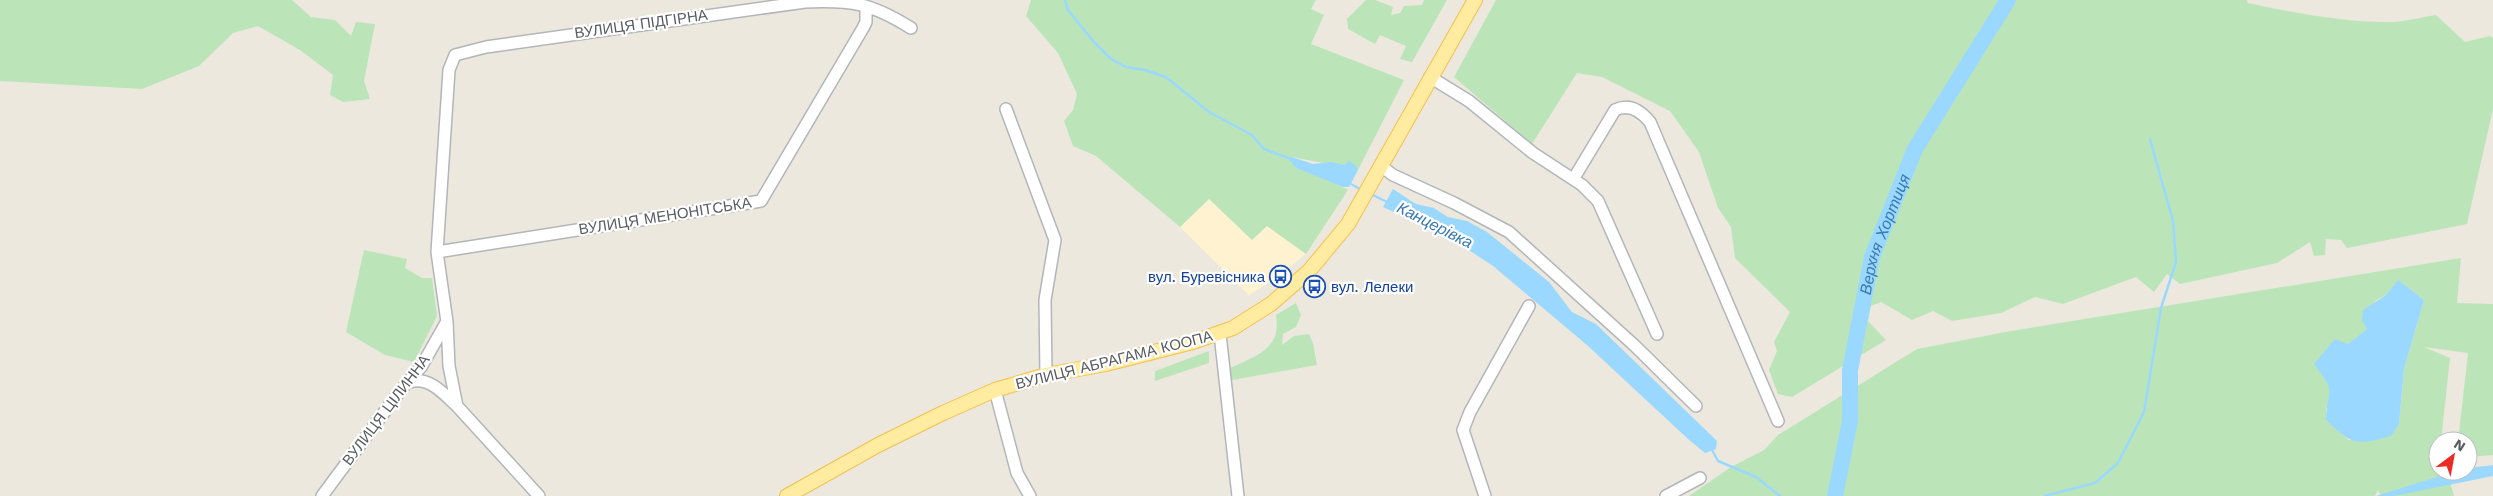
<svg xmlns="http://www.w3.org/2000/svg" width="2493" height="496" font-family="'Work Sans',sans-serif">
<rect width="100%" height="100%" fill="#ece8de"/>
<path fill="#fff2d1" d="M1209 199 1252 240 1267 226 1306 254 1272 281 1249 295 1180 227Z"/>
<path fill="#bbe5b9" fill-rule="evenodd" d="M0 0H292L311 17 335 20 351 36 356 22 375 24 364 81 370 99 343 102 330 95 333 75 300 50 258 26 233 33 199 66 142 89 0 81Z
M1031 0H1316L1311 9 1324 15 1311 44 1404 80 1358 170C1336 164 1314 162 1293 157L1296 168 1333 182 1348 190 1306 254 1267 226 1252 240 1209 199 1180 227 1096 156 1073 146 1064 121 1073 110 1077 94 1058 53 1026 16Z
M1366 0H1375L1393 7 1391 15 1400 13 1404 6 1422 5 1424 0H1447L1412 62 1400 59 1406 46 1380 35 1375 44 1348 29 1347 19Z
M1496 0H2247L2248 3C2294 13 2347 23 2394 22 2408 21 2423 17 2436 15L2465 42 2490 36 2493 38V109L2467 224 2347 248 2341 240 2326 239 2325 255 2314 256 2310 242 2277 263 2180 284 2167 274 2154 292 2136 277 2063 304 2035 297 2001 313 1952 321 1933 311 1912 320 1881 302 1871 306 1868 321 1886 340 1792 397 1778 394 1769 370 1777 351 1774 342 1790 312 1735 258 1731 227 1718 208 1699 152 1670 111 1602 77 1577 73 1532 144 1454 77Z
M364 250 407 259 405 268 422 278H432L437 316 414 362 385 355 346 332Z
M2461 258 2457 303 2493 304V455L2468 457V441H2458L2468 353 2424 347 2450 358 2441 441H2438V471H2447L2454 496H2381L2378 490 2375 496H1689L1731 467 1764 450 1778 435 1917 349 2011 331ZM2398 281 2424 300 2404 369 2399 424 2349 440 2326 420V409L2331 397 2330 385 2348 345 2367 329 2375 301 2386 295Z
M1296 303 1301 315 1296 327 1283 334 1282 345 1294 336 1309 334 1313 343 1317 365 1232 380 1230 368C1256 356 1282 349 1276 315Z
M1209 351V363L1155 381V371Z"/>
<path fill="#9bd8ff" d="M1292 157 1313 164 1331 162 1345 165 1349 161 1356 166 1358 170 1349 187H1343L1296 168 1288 158Z
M1393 189 1416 204 1434 208 1448 217 1467 221 1487 232 1549 282 1572 312 1596 324 1717 441 1716 449 1705 453 1688 439 1588 346 1493 266 1452 239 1383 207Z
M2398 280 2424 300 2404 369 2399 424 2391 436C2357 446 2352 445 2326 420 2327 386 2338 396 2314 364L2335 339 2348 344 2367 329 2362 320 2363 310 2386 295Z
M2493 465V476L2394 496H2376L2456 471H2468V468Z"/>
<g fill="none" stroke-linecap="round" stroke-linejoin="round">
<path stroke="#9bd8ff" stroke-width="2.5" d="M1065 0 1068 10 1094 42 1111 59 1126 67 1145 70 1166 77 1209 112 1252 135 1264 149 1291 159
M1349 183 1362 190
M1371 194 1387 202
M1711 448 1718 461 1756 477 1780 496
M2044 496 2095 483 2118 463 2144 412 2161 308 2176 262 2173 221 2150 139"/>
<path stroke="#9bd8ff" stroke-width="16" id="s1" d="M1835 496 1850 421V370L1872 257 1915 149 2008 0"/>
<defs>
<path id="minor" d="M1430 77 1469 101 1533 153 1582 185 1598 201 1657 334
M1006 109 1055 240 1045 300 1046 375
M1381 166 1393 175 1454 203 1509 232 1634 345 1696 406
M1574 178 1615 110C1629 103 1641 111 1650 122L1778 421
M437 252 761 201 863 28 866 22V6
M1220 334 1238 496
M410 382C429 376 444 394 457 406
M995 390 1017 473 1030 496
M322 496 400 391 421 367 446 323
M539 496 457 406 449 366 447 322 437 252 449 70 455 55 486 47 805 2C852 0 871 3 911 28
M1485 496 1463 430 1470 412 1529 306
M1666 496 1700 478"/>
<path id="major" d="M787 496 878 445 943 413 995 390 1046 375 1106 364 1193 342 1233 328 1271 304 1309 271 1348 224 1475 0"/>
</defs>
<use href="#minor" stroke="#b2b6ba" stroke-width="14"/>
<use href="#major" stroke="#f4bf4f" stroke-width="16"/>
<use href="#minor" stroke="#fff" stroke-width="11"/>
<use href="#major" stroke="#ffeca0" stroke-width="14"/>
</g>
<defs>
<symbol id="bus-ring" viewBox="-11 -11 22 22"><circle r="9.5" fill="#fff" stroke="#1a4fb4" stroke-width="1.5"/><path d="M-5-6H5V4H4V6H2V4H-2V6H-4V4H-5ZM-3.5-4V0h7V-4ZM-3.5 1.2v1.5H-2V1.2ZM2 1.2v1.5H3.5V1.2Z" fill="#1a4fb4"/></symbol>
</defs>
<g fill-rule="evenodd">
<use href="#bus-ring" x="1268" y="264" width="25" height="25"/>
<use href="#bus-ring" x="1302" y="274" width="25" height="25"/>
</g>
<g text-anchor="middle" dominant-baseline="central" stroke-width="4.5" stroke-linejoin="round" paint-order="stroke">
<g font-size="15" fill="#585c60" stroke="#fff">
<text transform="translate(641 24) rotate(-8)">ВУЛИЦЯ ПІДГІРНА</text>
<text transform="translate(665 216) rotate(-9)">ВУЛИЦЯ МЕНОНІТСЬКА</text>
<text transform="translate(1114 360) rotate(-14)">ВУЛИЦЯ АБРАГАМА КООПА</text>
<text transform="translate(386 410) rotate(-53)">ВУЛИЦЯ ЦІЛИННА</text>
</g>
<g font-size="15" fill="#164399" stroke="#fff" text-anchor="end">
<text x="1265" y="277">вул. Буревісника</text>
<text x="1331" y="287" text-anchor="start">вул. Лелеки</text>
</g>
<g font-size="16" font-style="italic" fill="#3878b2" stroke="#fff">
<text transform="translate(1435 225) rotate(27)">Канцерівка</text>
<text stroke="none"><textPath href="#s1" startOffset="268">Верхня Хортиця</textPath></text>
</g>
</g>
<g transform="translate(2453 456) rotate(32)"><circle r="24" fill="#ffffff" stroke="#bcbebf"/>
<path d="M0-4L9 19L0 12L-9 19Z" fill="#ed2a23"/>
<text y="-8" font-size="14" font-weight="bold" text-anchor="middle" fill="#585c60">N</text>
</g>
</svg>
